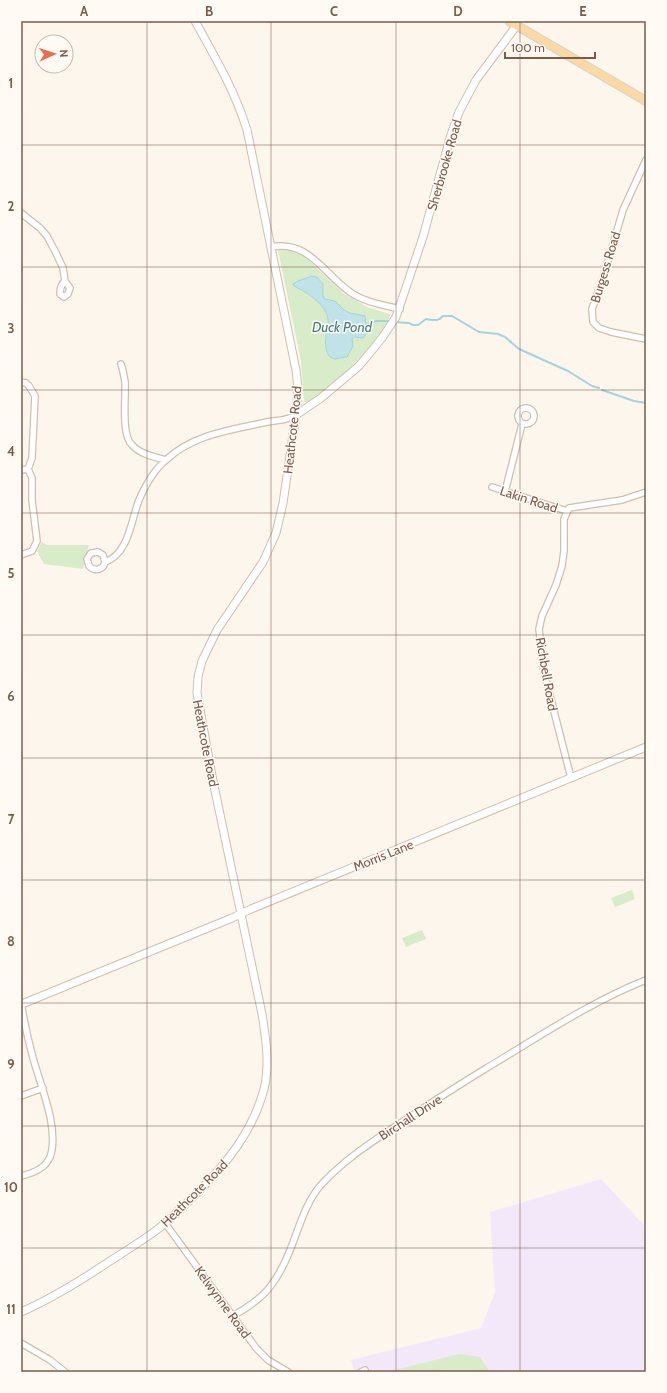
<svg xmlns="http://www.w3.org/2000/svg" width="667" height="1393" font-family="Cabin,sans-serif">
<rect width="100%" height="100%" fill="#fdf6ec"/>
<path fill="#f3e8fa" d="M601 1179 646 1227V1372H355L351 1360 481 1328 495 1292 490 1212Z"/>
<path fill="#d8ecc9" fill-rule="evenodd" d="M278 250 296 251 303 255 343 293 367 307 390 314C389 321 385 326 380 333 362 361 335 381 309 402H304L301 361ZM312 276 317 277 321 281 323 296 325 299 335 301 344 310 355 315 358 338 353 337 352 339V344L341 359 331 358C318 345 332 326 325 311 321 301 303 291 294 286L298 281Z
M42 542 47 545H89L83 569 44 564 37 551Z
M632 890 635 899 615 907 611 898Z
M422 930 426 939 406 947 402 938Z
M459 1354 480 1357 490 1372H387Z"/>
<path fill="#bfe3e8" stroke="#a5d3da" d="M312 276 317 277 323 284V296L325 299 335 301 344 310 350 313 365 316 367 333 363 338 354 337 352 339 353 346 347 357 335 359 330 357C325 351 325 344 326 336 326 331 328 326 328 321 327 304 307 293 294 286L293 284 298 281Z"/>
<g fill="none" stroke-linecap="round" stroke-linejoin="round">
<path stroke="#a5d3da" stroke-width="2" d="M395 322 409 323 413 325H418L426 319C433 320 438 322 443 316H452L479 332 498 334 505 337 519 349 568 371 592 386 599 388
M367 324 376 321H391
M602 390 634 401 646 403"/>
<defs>
<path id="minor" d="M646 160 623 210 604 275 592 309 593 322 599 328 611 332 646 339
M21 213 40 228 47 236 56 253 63 268 65 281 70 288 68 294 64 297 60 294C60 289 61 284 65 281
M271 247C309 240 323 273 350 292 364 302 383 305 400 309
M121 364C123 370 124 376 125 382 126 398 121 435 132 445 140 454 154 457 166 460
M21 382 26 383 29 386 35 396 32 458 28 469
M518 416a8 8 0 1 1 16 0a8 8 0 1 1-16 0Z
M21 470 28 469
M492 487 567 511
M505 492 522 424
M21 555 32 551 37 541 32 500V478L28 469
M105 562 103 555 98 552 91 553 87 559 89 566C95 572 103 570 105 562 129 554 131 520 139 500 145 486 154 470 166 460 193 434 232 430 267 422 277 420 287 421 296 415
M571 778 544 672 539 629 542 616 556 585 562 566 564 551V519L569 508 622 500 646 492
M21 1096 43 1088
M21 1176C33 1173 45 1169 50 1157 60 1130 40 1084 33 1058 28 1040 24 1021 21 1002
M165 1223 256 1348 268 1360 288 1372
M233 1316C241 1311 250 1306 258 1299 271 1289 282 1270 288 1255 298 1232 304 1205 320 1186 345 1158 378 1138 408 1118 434 1101 459 1085 485 1069 537 1038 590 1002 646 980
M21 1343 50 1360 65 1372
M361 1372 365 1370"/>
<path id="tertiary" d="M296 415 321 398 359 366 382 338 396 317 423 237 450 138 459 112 476 80 517 25
M22 1004 232 918 251 909 646 747
M21 1312C51 1299 80 1281 107 1263 124 1252 142 1241 158 1229 172 1218 185 1205 198 1192 227 1163 253 1131 264 1089 270 1065 266 1039 262 1014L213 781 197 693 198 677 202 661 217 630 263 562 276 533 283 503 296 415 298 388 296 370 247 130C235 91 215 57 195 21"/>
<path id="primary" d="M509 21 646 101"/>
</defs>
<use href="#minor" stroke="#d1beb0" stroke-width="8"/>
<use href="#tertiary" stroke="#d1beb0" stroke-width="9"/>
<use href="#primary" stroke="#dad1cd" stroke-width="10"/>
<use href="#minor" stroke="#fff" stroke-width="5.5"/>
<use href="#tertiary" stroke="#fff" stroke-width="7"/>
<use href="#primary" stroke="#fbd9a5" stroke-width="8"/>
</g>
<path fill="none" stroke="#7a5c4d" stroke-width="1" stroke-opacity="0.55" d="M147 21V1372M271 21V1372M396 21V1372M520 21V1372M21 145H646M21 267H646M21 390H646M21 513H646M21 635H646M21 758H646M21 880H646M21 1003H646M21 1126H646M21 1248H646"/>
<g text-anchor="middle" dominant-baseline="central" stroke-width="3" stroke-linejoin="round" paint-order="stroke">
<g font-size="13" fill="#7a5c4d" stroke="#fffaf3">
<text transform="translate(444 165) rotate(-74)">Sherbrooke Road</text>
<text transform="translate(605 267) rotate(-73)">Burgess Road</text>
<text transform="translate(292 430) rotate(-84)">Heathcote Road</text>
<text transform="translate(529 499) rotate(18)">Lakin Road</text>
<text transform="translate(547 674) rotate(80)">Richbell Road</text>
<text transform="translate(206 743) rotate(79)">Heathcote Road</text>
<text transform="translate(383 855) rotate(-22)">Morris Lane</text>
<text transform="translate(410 1117) rotate(-33)">Birchall Drive</text>
<text transform="translate(194 1193) rotate(-45)">Heathcote Road</text>
<text transform="translate(223 1302) rotate(54)">Kelwynne Road</text>
</g>
<g font-size="14" font-style="italic" fill="#437c86" stroke="#fffaf3">
<text x="342" y="327">Duck Pond</text>
</g>
</g>
<rect width="667" height="1393" fill="none" stroke="#fffaf3" stroke-width="44"/>
<g transform="translate(54 54) rotate(87)"><circle r="19" fill="#fffaf3" stroke="#cabbb1"/>
<path d="M0-3L7 15L0 10L-7 15Z" fill="#e76f51"/>
<text y="-6" font-size="11" font-weight="bold" text-anchor="middle" fill="#7a5c4d">N</text>
</g>
<path d="M505 52v6h90v-6" fill="none" stroke="#7a5c4d" stroke-width="2"/>
<text x="511" y="52" font-size="12" fill="#7a5c4d" stroke="#fffaf3" stroke-width="3" paint-order="stroke">100 m</text>
<rect x="22" y="22" width="623" height="1349" fill="none" stroke="#7a5c4d" stroke-width="1.5"/>
<g font-size="13" text-anchor="middle" font-weight="bold" fill="#7a5c4d">
<text x="84" y="16">A</text>
<text x="209" y="16">B</text>
<text x="334" y="16">C</text>
<text x="458" y="16">D</text>
<text x="583" y="16">E</text>
<text x="11" y="88">1</text>
<text x="11" y="211">2</text>
<text x="11" y="333">3</text>
<text x="11" y="456">4</text>
<text x="11" y="578">5</text>
<text x="11" y="701">6</text>
<text x="11" y="824">7</text>
<text x="11" y="946">8</text>
<text x="11" y="1069">9</text>
<text x="11" y="1192">10</text>
<text x="11" y="1314">11</text>
</g>
</svg>
